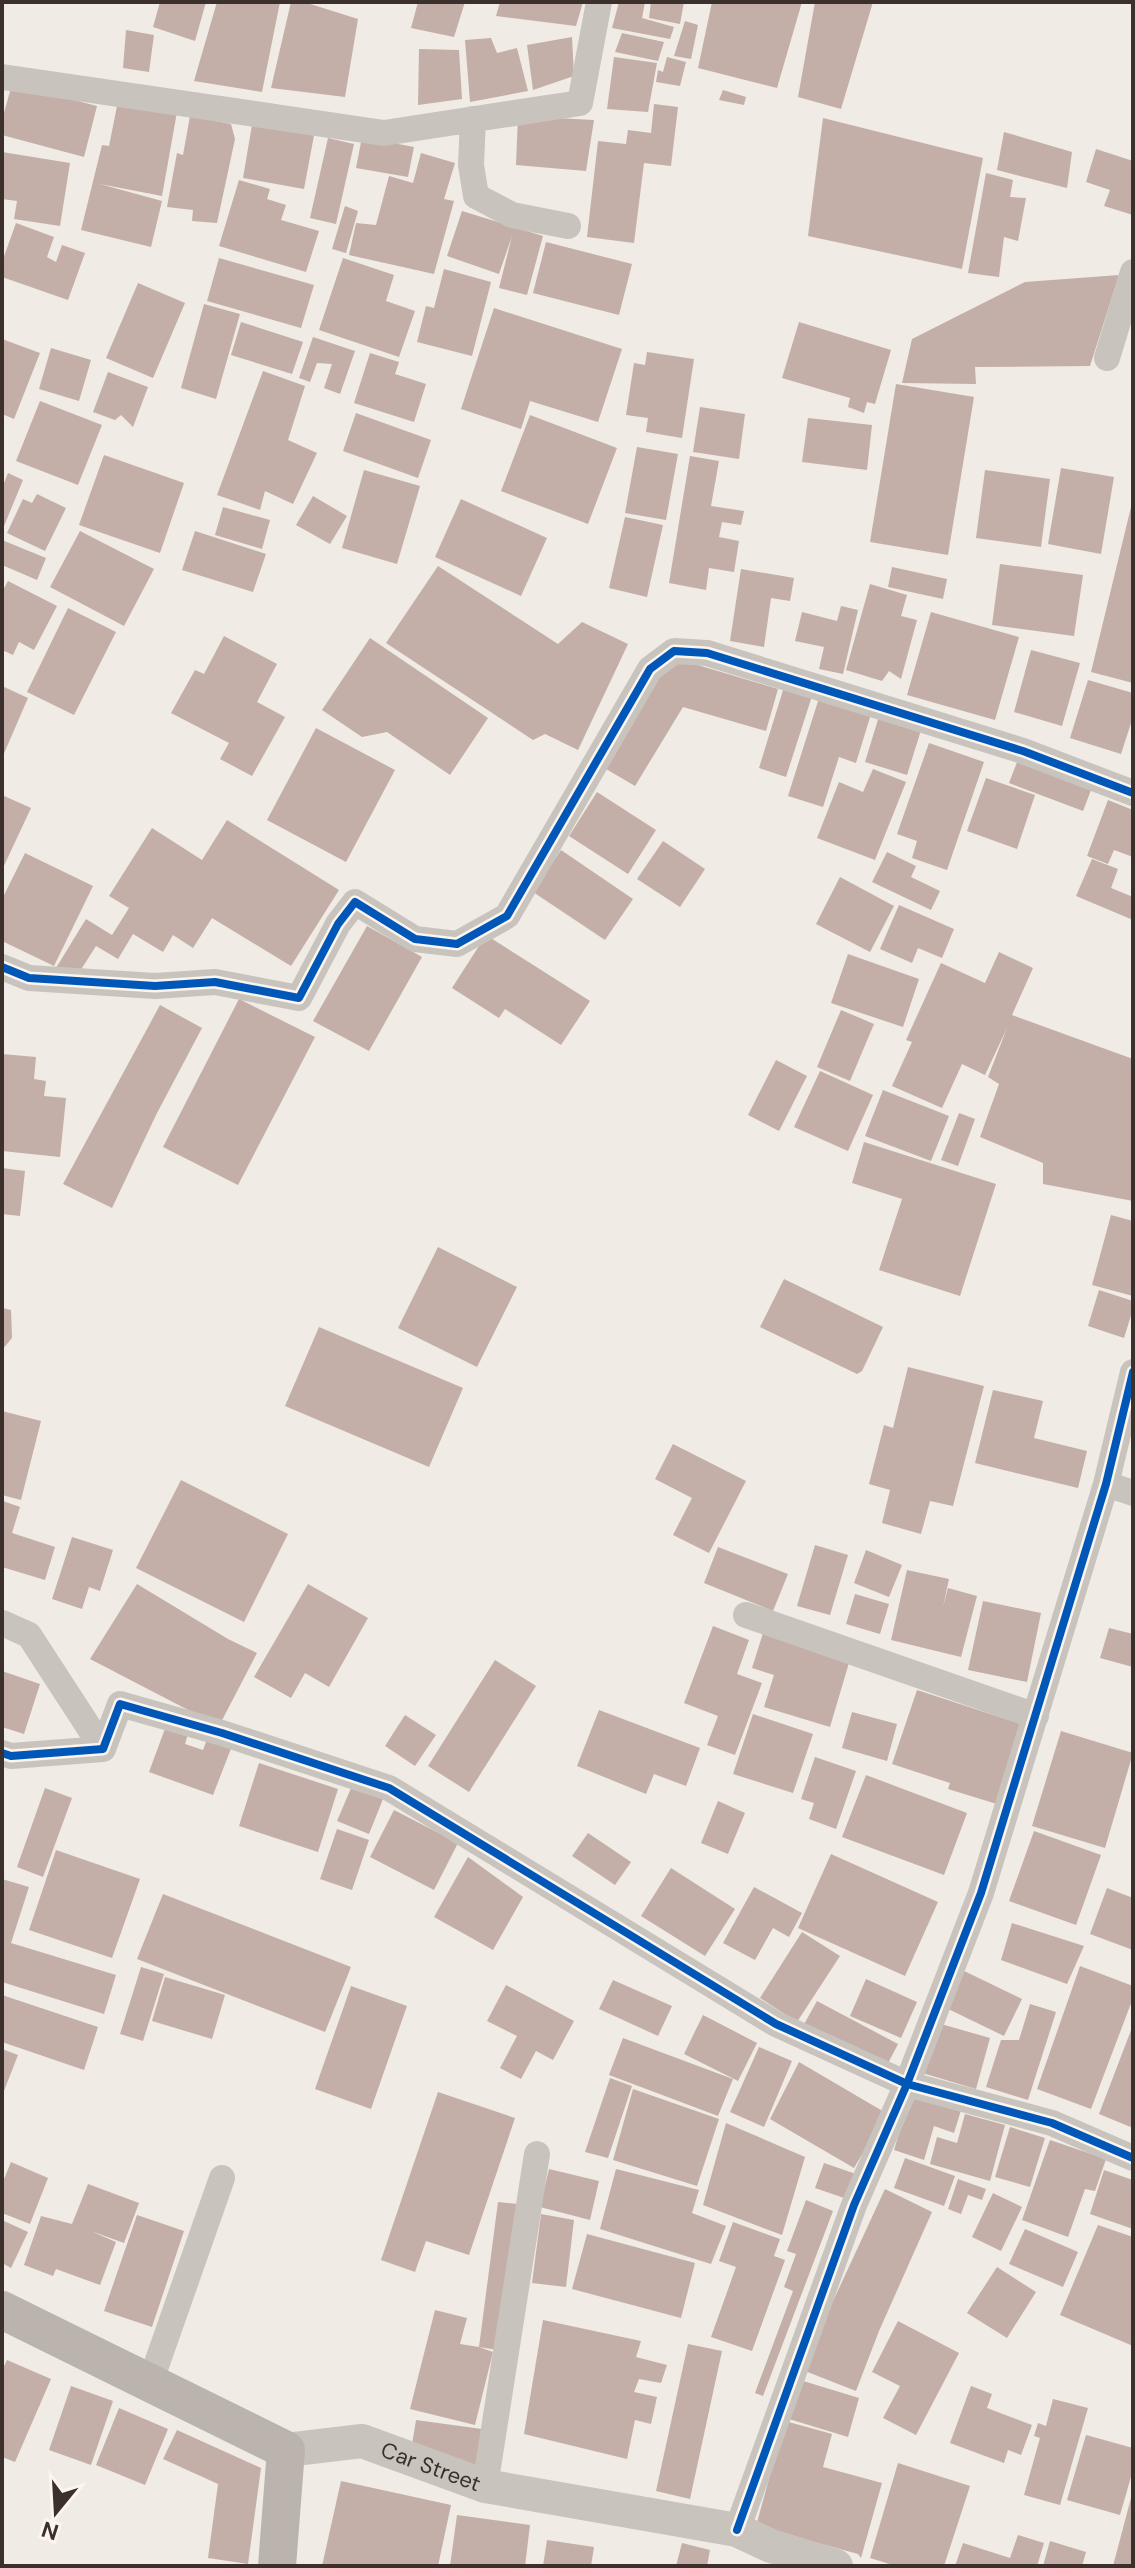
<svg xmlns="http://www.w3.org/2000/svg" width="1135" height="2568" font-family="'DM Sans',sans-serif">
<rect width="100%" height="100%" fill="#f0ebe5"/>
<path fill="#c3afa7" d="M160 2H206L195 41 153 27Z
M217 2H280L262 92 194 81Z
M291 2H304L358 19 345 97 271 88Z
M418 2H465L454 37 411 28Z
M500 2H583L576 26 496 16Z
M619 2H645L642 18 674 27 670 39 612 28Z
M651 2H684L680 24 649 18Z
M712 2H802L777 88 698 68Z
M815 2H873L841 109 798 97Z
M685 21 698 25 691 59 674 56Z
M126 30 154 35 149 72 123 68Z
M622 33 664 42 658 61 615 52Z
M572 37 574 76 533 90 527 45Z
M491 38 497 53 517 48 528 91 470 102 465 40Z
M419 49 459 50 462 99 418 105Z
M614 57 657 63 648 112 607 109Z
M667 57 686 62 680 86 656 82 658 70 663 72Z
M12 84 97 106 84 157 2 135V120Z
M723 90 746 97 744 105 719 100Z
M118 101 177 112 162 196 100 184 162 201 151 247 81 230 102 145 109 146Z
M654 104 678 107 671 166 644 163 634 243 587 237 598 141 626 144 628 130 651 133Z
M190 116 231 124 235 139 217 223 192 221 193 210 167 207 177 153 183 155Z
M518 116 594 120 586 171 516 165Z
M823 118 983 158 962 269 808 236Z
M253 119 315 130 304 189 243 178Z
M1004 132 1072 152 1067 188 997 170Z
M362 137 414 147 408 177 356 168Z
M328 138 354 144 336 224 310 218Z
M1096 149 1133 161V215L1104 206 1110 190 1086 182Z
M2 152 70 163 60 226 14 219 17 201 2 199Z
M421 153 455 163 444 199 454 201 434 274 349 255 356 223 376 225 389 176 413 183Z
M986 173 1013 180 1010 197 1026 198 1018 241 1004 237 999 277 968 273Z
M239 180 270 189 267 199 286 205 281 220 319 231 306 272 219 246Z
M345 206 358 211 346 253 332 249Z
M462 211 543 236 527 295 499 288 512 236 499 274 447 256Z
M16 223 54 237 47 257 56 262 62 245 85 253 68 300 2 277V262Z
M546 242 632 264 619 315 533 293Z
M219 258 314 285 301 328 207 301Z
M343 258 394 275 386 301 415 311 399 357 319 330Z
M444 269 491 282 472 356 417 342 426 306 434 308Z
M1119 275 1090 366 975 367 976 384 902 383 912 339 1025 282Z
M138 283 185 303 153 378 106 358Z
M204 304 240 314 216 399 181 388Z
M494 308 622 349 598 422 530 401 521 429 461 409Z
M241 322 303 342 292 374 231 355Z
M799 322 891 350 875 404 867 402 864 413 848 407 850 398 782 378Z
M313 337 355 351 340 394 324 388 332 364 317 363 310 382 299 378Z
M2 339 40 353 14 419 2 414Z
M51 348 91 360 79 401 39 389Z
M647 352 694 359 682 438 646 432 648 418 626 415 634 363 645 365Z
M370 353 399 362 395 374 426 384 414 422 354 403Z
M263 371 305 386 288 440 317 453 293 504 265 491 260 510 217 495Z
M108 372 148 387 133 427 121 415 115 420 93 412Z
M896 384 974 397 948 555 870 542Z
M40 401 102 425 78 485 16 461Z
M700 407 745 414 739 459 693 452Z
M356 413 431 440 418 478 343 451Z
M530 415 617 448 588 524 501 491Z
M808 418 872 425 867 470 802 462Z
M637 447 678 454 666 520 625 513Z
M104 455 184 483 160 553 79 525Z
M690 456 719 461 711 506 744 511 741 525 722 522 719 537 739 541 734 572 709 568 706 590 669 583Z
M1061 468 1114 477 1101 554 1048 544Z
M364 470 420 486 397 564 342 548Z
M985 470 1050 479 1041 547 976 538Z
M8 473 23 480 2 531V488Z
M37 494 66 508 45 551 7 533 23 499 32 503Z
M313 496 347 516 330 544 296 525Z
M461 499 547 538 521 596 435 557Z
M1132 503H1133V683L1091 672Z
M223 507 270 520 262 549 215 535Z
M625 517 663 525 647 597 609 588Z
M80 531 154 569 124 626 50 587Z
M195 531 266 554 253 592 182 570Z
M2 540 46 558 37 580 2 565Z
M1000 564 1083 575 1074 636 992 625Z
M438 566 558 644 582 622 628 644 578 750 545 734 533 740 386 643Z
M892 567 947 579 943 599 888 587Z
M741 569 794 578 790 601 771 598 764 647 730 641Z
M8 581 57 606 34 650 19 642 13 655 2 650V592Z
M870 584 907 595 901 616 917 620 901 679 889 671 882 681 846 670Z
M841 606 858 610 843 674 819 669 824 647 795 641 802 612 837 621Z
M68 608 116 632 74 715 27 692Z
M931 612 1019 637 995 720 907 695Z
M224 636 277 664 257 702 285 717 252 776 220 759 229 743 171 713 195 670 204 674Z
M370 638 488 718 450 775 387 732 362 737 322 710Z
M1031 650 1080 663 1062 726 1014 712Z
M681 660 778 689 766 731 683 707 635 786 601 766 655 677Z
M1088 680 1133 693V717L1121 754 1070 738Z
M2 686 28 698 2 758Z
M784 687 812 696 786 777 759 768Z
M819 698 871 714 856 763 839 757 823 807 788 796Z
M880 713 922 727 907 775 865 762Z
M316 728 395 770 346 862 267 820Z
M929 743 984 762 947 870 912 858 917 841 897 834Z
M1019 757 1093 785 1083 811 1009 783Z
M873 769 906 782 875 860 817 838 839 782 863 792Z
M986 778 1035 795 1017 849 967 831Z
M597 792 656 830 628 874 569 836Z
M2 795 31 808 2 870Z
M1108 800 1133 810V857L1114 850 1108 864 1087 856Z
M227 820 339 890 291 966 212 918 193 948 173 935 163 952 133 934 118 959 96 946 75 979 56 968 86 919 112 935 129 908 109 896 152 828 202 860Z
M663 841 705 869 680 907 637 879Z
M561 850 633 899 605 940 533 892Z
M887 852 916 866 911 877 940 891 931 910 872 882Z
M25 853 93 886 54 966 2 941V899Z
M1092 859 1118 869 1111 888 1133 897V920L1076 896Z
M840 877 894 906 870 952 816 924Z
M899 905 954 929 942 958 918 948 912 963 880 949Z
M367 926 422 957 369 1051 313 1021Z
M486 935 590 1001 561 1045 505 1009 499 1018 452 988Z
M999 952 1033 968 1012 1015 1133 1059V1201L1043 1184V1163L980 1137 999 1084 988 1077 1007 1028 985 1075 962 1064 942 1108 892 1086 912 1042 906 1040 941 963 985 983Z
M848 954 919 979 903 1027 831 1003Z
M239 999 315 1037 238 1185 163 1147Z
M160 1005 202 1028 156 1115 112 1208 63 1184Z
M841 1010 874 1024 850 1081 817 1067Z
M2 1054 36 1057 34 1079 46 1081 44 1096 66 1098 60 1157 2 1151Z
M776 1060 807 1076 779 1131 748 1115Z
M820 1071 873 1095 848 1151 794 1127Z
M883 1090 949 1116 931 1161 865 1136Z
M959 1113 975 1119 958 1166 941 1160Z
M864 1142 996 1184 960 1296 879 1270 902 1199 852 1183Z
M2 1168 25 1171 20 1216 2 1214Z
M1111 1215 1133 1221V1296L1092 1285Z
M438 1247 517 1287 477 1367 398 1328Z
M784 1279 883 1327 862 1371 857 1374 760 1327Z
M1099 1290 1133 1301V1309L1124 1338 1088 1326Z
M2 1308 11 1310 12 1338 2 1350Z
M319 1327 463 1388 429 1467 285 1406Z
M908 1367 984 1386 953 1506 930 1501 921 1534 882 1523 890 1490 869 1484 884 1425 893 1428Z
M993 1390 1043 1401 1034 1438 1087 1451 1078 1488 975 1463Z
M2 1411 41 1421 21 1500 2 1495Z
M673 1444 746 1481 709 1553 673 1535 692 1498 655 1479Z
M181 1480 288 1534 244 1622 136 1568Z
M3 1501 20 1507 12 1533 55 1547 45 1580 2 1567Z
M72 1537 113 1550 100 1591 89 1587 82 1609 52 1599Z
M815 1545 848 1555 830 1615 797 1606Z
M718 1547 788 1574 773 1611 704 1583Z
M866 1550 902 1565 889 1597 854 1583Z
M907 1570 949 1579 943 1607 948 1588 977 1596 961 1657 891 1640Z
M137 1584 228 1639 257 1653 219 1726 90 1659Z
M308 1584 368 1618 329 1687 305 1673 291 1698 254 1677Z
M855 1594 889 1604 880 1634 846 1624Z
M983 1601 1041 1613 1027 1682 968 1670Z
M713 1626 749 1640 737 1674 762 1683 735 1755 707 1745 718 1716 684 1703Z
M1109 1628 1133 1634V1667L1100 1658Z
M764 1630 851 1656 830 1727 764 1707 774 1675 752 1668Z
M495 1660 536 1686 469 1792 428 1766Z
M2 1671 40 1684 24 1734 2 1727Z
M917 1690 1024 1725 1000 1805 948 1789 950 1783 892 1764Z
M599 1710 700 1748 686 1786 654 1774 646 1794 577 1766Z
M852 1712 897 1724 887 1761 842 1748Z
M753 1714 813 1734 793 1793 733 1774Z
M405 1715 436 1735 415 1766 385 1746Z
M166 1726 188 1734 185 1744 203 1750 208 1737 232 1746 213 1795 149 1772Z
M1061 1731 1133 1753 1105 1848 1032 1826Z
M815 1757 856 1771 836 1829 809 1819 814 1803 801 1799Z
M259 1763 338 1789 318 1852 239 1826Z
M866 1775 967 1813 944 1875 842 1837Z
M354 1781 385 1794 369 1834 337 1821Z
M45 1788 72 1798 43 1877 17 1867Z
M718 1801 745 1813 728 1854 701 1843Z
M394 1810 458 1843 434 1890 370 1857Z
M337 1829 369 1840 352 1890 320 1879Z
M1034 1831 1101 1855 1076 1925 1009 1901Z
M588 1833 631 1862 615 1885 572 1856Z
M56 1850 140 1879 112 1958 29 1930Z
M831 1854 938 1902 905 1976 798 1928Z
M468 1857 523 1897 493 1950 434 1917Z
M671 1868 735 1909 705 1956 641 1916Z
M2 1879 29 1887 11 1943 116 1975 104 2014 2 1982Z
M754 1887 802 1913 789 1937 773 1928 755 1960 723 1943Z
M1107 1888 1133 1898V1950L1090 1934Z
M163 1894 351 1967 325 2032 137 1959Z
M1012 1923 1084 1946 1067 1984 1001 1960Z
M802 1932 840 1956 797 2022 760 1998Z
M1080 1966 1133 1986V1998L1091 2109 1037 2089Z
M141 1967 164 1974 143 2041 120 2034Z
M960 1969 1022 1999 1004 2036 942 2006Z
M165 1977 225 1995 212 2039 152 2021Z
M866 1979 917 2002 901 2038 850 2016Z
M613 1980 672 2006 658 2036 599 2009Z
M506 1985 574 2021 553 2060 536 2051 521 2079 500 2068 517 2036 487 2021Z
M351 1986 407 2006 371 2109 315 2089Z
M2 1995 98 2027 84 2070 2 2042Z
M817 2001 898 2044 885 2069 803 2026Z
M1030 2004 1056 2012 1028 2100 986 2087 1001 2040H1019Z
M703 2015 757 2043 738 2081 684 2054Z
M934 2022 990 2038 976 2089 919 2072Z
M1133 2025V2128L1099 2114Z
M623 2038 733 2079 718 2116 609 2075Z
M759 2047 792 2061 764 2127 730 2112Z
M2 2049 18 2055 2 2096Z
M799 2062 886 2113 854 2168 770 2119Z
M610 2078 632 2086 608 2158 585 2152Z
M633 2089 719 2119 697 2186 613 2160Z
M912 2091 962 2107 954 2133 934 2126 924 2160 894 2150Z
M438 2092 515 2118 469 2255 426 2241 415 2272 381 2260Z
M965 2114 1005 2125 990 2181 930 2164 937 2137 957 2143Z
M726 2123 805 2157 782 2235 703 2205Z
M1010 2127 1045 2138 1030 2187 995 2177Z
M1050 2140 1106 2159 1095 2191 1085 2189 1068 2237 1022 2220Z
M905 2158 955 2176 944 2206 894 2188Z
M11 2162 48 2178 30 2224 2 2213V2184Z
M824 2163 856 2174 847 2199 815 2188Z
M549 2169 599 2181 590 2220 540 2207Z
M616 2169 699 2190 692 2213 726 2226 711 2264 600 2229Z
M1104 2170 1133 2180V2229L1090 2214Z
M958 2179 986 2189 982 2200 968 2195 961 2214 948 2209Z
M88 2184 139 2203 124 2243 91 2231 116 2242 100 2285 56 2269 53 2276 24 2265 41 2216 72 2224Z
M885 2189 932 2212 879 2331 856 2391 805 2371 828 2312Z
M993 2193 1022 2207 1001 2251 972 2237Z
M806 2200 833 2211 763 2396 755 2393 793 2291 784 2287 796 2254 787 2251Z
M498 2202 518 2204 498 2350 479 2347 493 2352 475 2425 410 2409 435 2310 467 2318 460 2344 479 2347Z
M541 2214 574 2220 566 2287 532 2283Z
M137 2215 184 2231 152 2327 104 2311Z
M2 2220 28 2232 11 2268 2 2263Z
M733 2222 780 2239 774 2256 785 2260 752 2351 711 2337 736 2267 719 2261Z
M1098 2225 1133 2237V2346L1060 2315Z
M1025 2229 1078 2252 1063 2287 1009 2264Z
M587 2234 695 2263 681 2318 572 2289Z
M997 2267 1036 2292 1007 2338 967 2313Z
M543 2320 641 2341 636 2357 667 2365 661 2383 639 2379 634 2392 657 2397 651 2424 635 2420 627 2459 524 2434Z
M898 2321 959 2353 916 2435 883 2418 900 2386 872 2372Z
M688 2344 722 2351 690 2499 656 2491Z
M7 2360 51 2379 15 2462 2 2457V2370Z
M800 2380 859 2398 848 2437 789 2419Z
M71 2386 113 2401 91 2465 49 2450Z
M971 2386 992 2394 987 2408 1032 2425 1021 2455 1008 2450 1004 2463 950 2443Z
M1053 2399 1088 2408 1060 2505 1024 2495 1040 2438 1034 2436 1038 2423 1046 2426Z
M119 2408 168 2429 145 2485 96 2465Z
M416 2420 482 2429 477 2466 410 2457Z
M785 2421 832 2434 823 2467 882 2483 861 2558 858 2554 756 2526Z
M177 2430 261 2468 248 2564 208 2558 218 2484 163 2459Z
M1086 2435 1133 2448V2470L1120 2515 1067 2500Z
M898 2463 970 2486 944 2566H896L870 2558Z
M341 2481 451 2505 438 2566H322Z
M1132 2494 1133 2566H1113Z
M457 2515 530 2525 525 2566H450Z
M1018 2535 1044 2543 1037 2566H955L963 2543 1010 2558Z
M547 2540 594 2547 591 2566H543Z
M1050 2541 1086 2552 1082 2566H1043Z
M682 2543 710 2550 707 2566H676Z"/>
<g fill="none" stroke-linecap="round" stroke-linejoin="round">
<path stroke="#c9c3be" stroke-width="26" d="M2 77 384 133 580 103 599 2
M473 119 471 165 476 196 512 215 568 226
M1107 358 1133 272
M2 967 29 978 155 986 215 982 299 998 338 924 355 902 415 939 457 944 507 916 650 669 674 651 707 653 1023 751 1133 793
M1106 1484 1133 1493
M746 1615 1036 1716
M2 1623 29 1635 103 1749
M2 1753 11 1756 103 1749 120 1704 222 1733 389 1788 776 2024 907 2084 1052 2123 1133 2158
M150 2383 222 2178
M485 2486 537 2154
M737 2530 854 2205 907 2084 981 1893 1106 1484 1133 1372"/>
<path stroke="#c9c3be" stroke-width="34" id="s1" d="M286 2450 362 2441 485 2486 737 2530 771 2546 836 2566"/>
<path stroke="#bab3ae" stroke-width="38" d="M2 2310 286 2450 277 2566"/>
<defs>
<path id="cycleway" d="M2 967 29 978 155 986 215 982 299 998 338 924 355 902 415 939 457 944 507 916 650 669 674 651 707 653 1023 751 1133 793
M2 1753 11 1756 103 1749 120 1704 222 1733 389 1788 776 2024 907 2084 1052 2123 1133 2158
M737 2530 854 2205 907 2084 981 1893 1106 1484 1133 1372"/>
</defs>
<use href="#cycleway" stroke="#fbf5ee" stroke-width="13"/>
<use href="#cycleway" stroke="#0057b8" stroke-width="8"/>
</g>
<g text-anchor="middle" dominant-baseline="central" stroke-width="6" stroke-linejoin="round" paint-order="stroke">
<g font-size="22" fill="#3b302b" stroke="#fbf5ee">
<text stroke="none"><textPath href="#s1" startOffset="150">Car Street</textPath></text>
</g>
</g>
<rect width="1135" height="2568" fill="none" stroke="#3b302b" stroke-width="8"/>
<g transform="translate(56 2512) rotate(198)" stroke="#fbf5ee" stroke-width="6" paint-order="stroke">
<path d="M0-6L14 30L0 20L-14 30Z" fill="#3b302b"/>
<text y="-12" font-size="22" font-weight="bold" text-anchor="middle" fill="#3b302b">N</text>
</g>
</svg>
